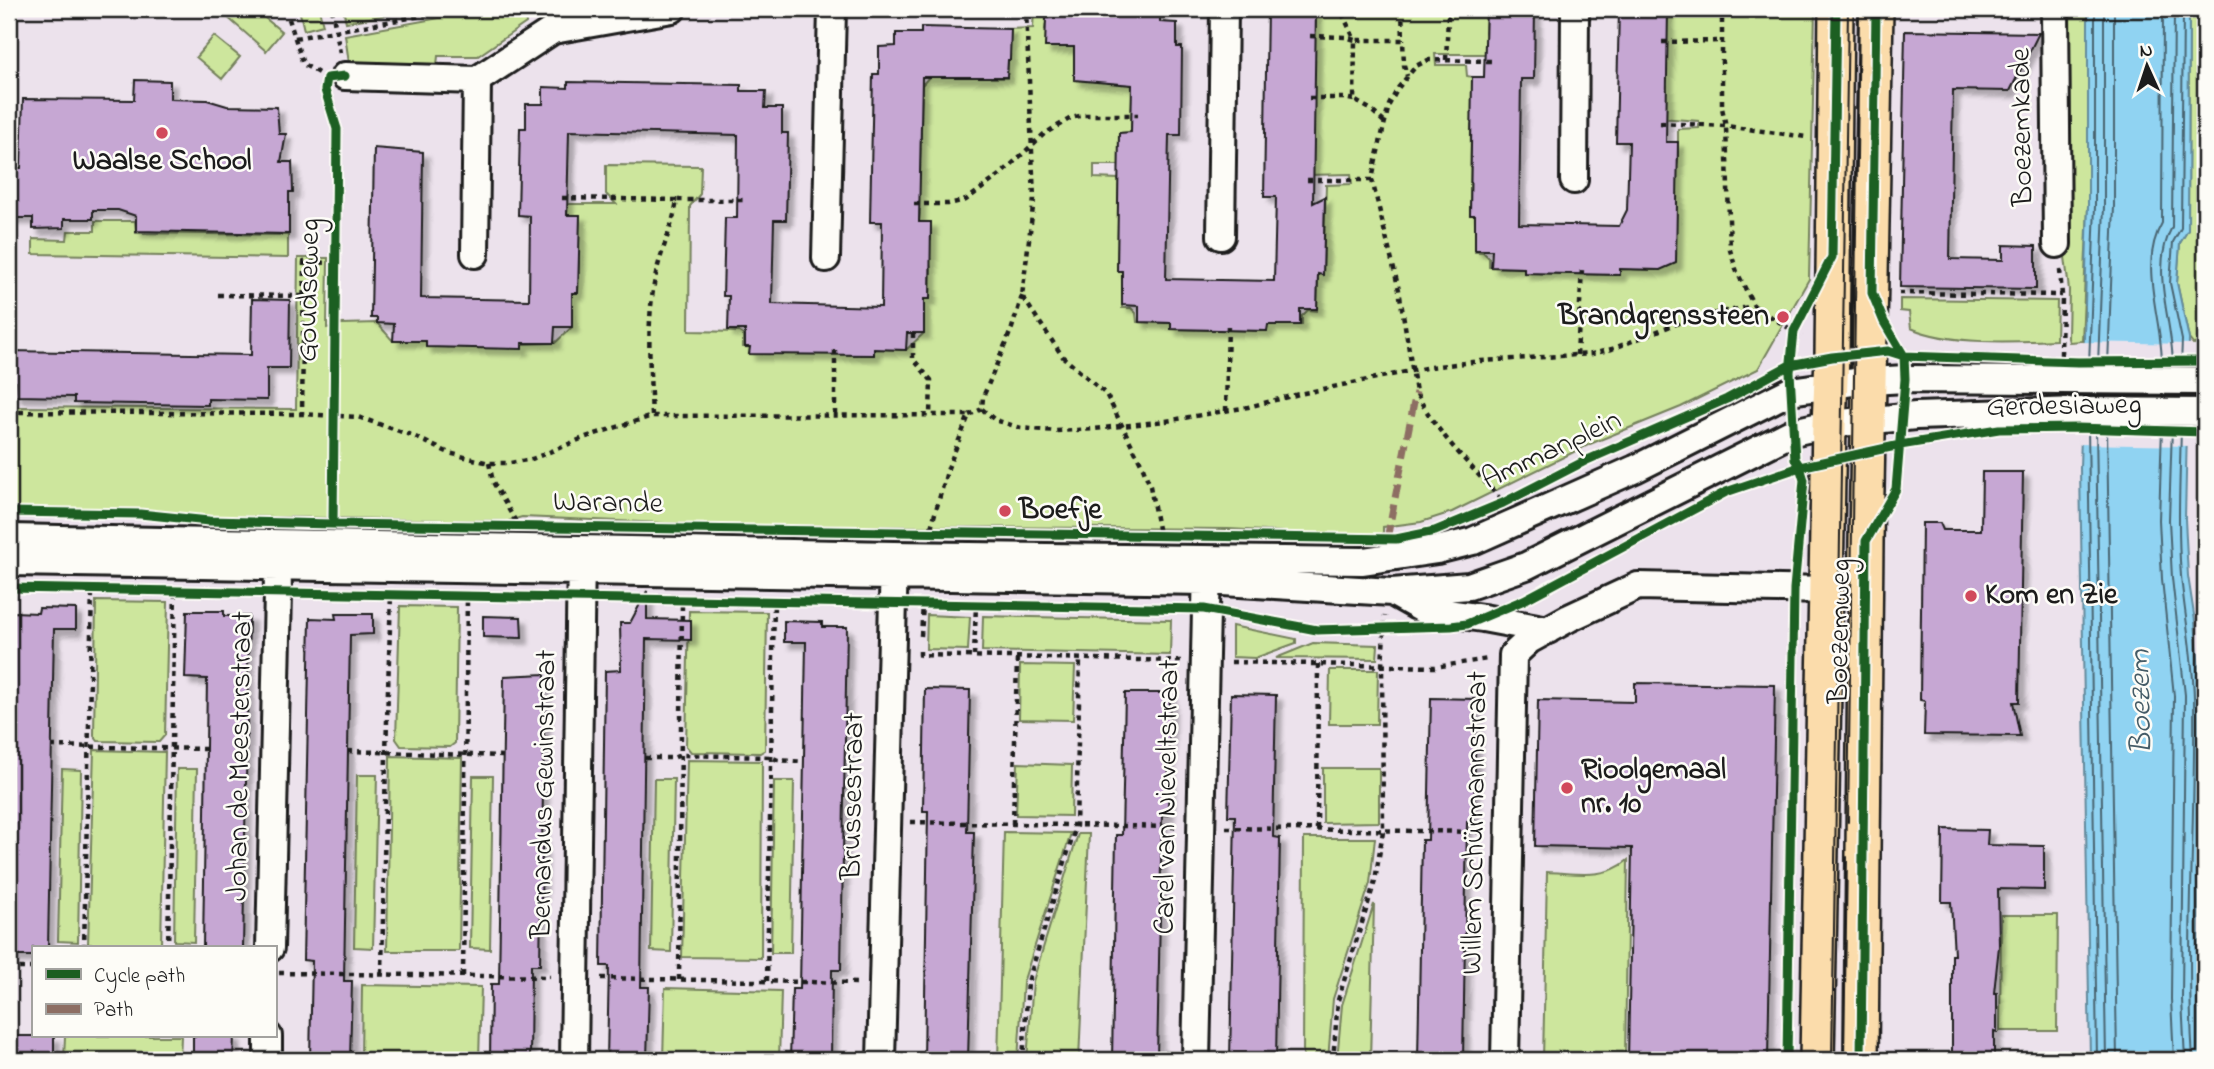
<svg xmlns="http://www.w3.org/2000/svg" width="2214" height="1069" font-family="'Indie Flower',sans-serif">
<defs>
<filter id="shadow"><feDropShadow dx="6" dy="6" stdDeviation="2" flood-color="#0004"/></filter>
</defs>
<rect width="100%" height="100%" fill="#ece2ec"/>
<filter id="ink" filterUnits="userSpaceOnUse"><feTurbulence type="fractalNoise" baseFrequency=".0143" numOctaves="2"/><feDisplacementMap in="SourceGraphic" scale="14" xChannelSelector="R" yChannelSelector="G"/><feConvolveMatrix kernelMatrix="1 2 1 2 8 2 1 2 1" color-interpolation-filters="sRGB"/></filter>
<g filter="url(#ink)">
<path fill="#cde69d" stroke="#74815c" stroke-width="2" d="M232 9H254L282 32 266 51 226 16Z
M299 9H319L323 25 304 30Z
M343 9H422L346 22Z
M489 9H523L526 23 478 56H438L437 65 349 63 345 35Z
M1034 9H1048L1045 29H1048V47H1064V42L1133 57 1131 132 1124 165H1094V178L1119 179 1117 270 1122 271V308H1131L1136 313 1137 322 1171 323V329L1267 331 1268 325H1302V316L1308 310 1317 311 1318 274H1323L1326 185 1352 184 1351 174 1307 175 1315 60 1310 31H1316V9H1486L1485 32 1491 54H1435L1436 65H1466L1467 76 1472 77V95L1477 123 1471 124 1470 215H1475V252H1483L1489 258V267L1524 268V273L1620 275V269L1655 270 1678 160V129L1699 128V121L1660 118 1668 9H1815L1809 279 1758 369 1681 407 1590 444 1452 512 1421 522 1383 527V534H1322L1228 529 713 525 522 517 508 521 210 516 135 509 9 507V408L15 407 296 409 298 258H328L327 328 342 324 377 323 393 341H426V347L555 343 572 327V293L578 292 579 262 567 215 568 204H616L606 194V165L701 166 700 194 690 206 689 331 739 332 743 335V347C787 348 830 355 873 355L874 349 906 350 924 333V299H930L931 269 925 240H931V222H919L920 210H914L920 176 922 85 930 76 962 77 991 72V78H1007L1008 60H1010L1008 29 1033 28Z
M2066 9H2088V206L2082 341 2069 342 2068 338 2069 290 2063 240Z
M2189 9H2205V343L2193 344 2189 339 2177 283 2180 243 2188 230Z
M214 36 240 57 222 79 196 57Z
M95 221H135L136 233 288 235V258L33 254V239L67 240 68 231H95Z
M1900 299 2057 301 2056 340C2014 342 1949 345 1911 328L1909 312 1900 311Z
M96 601 168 602 165 735 159 742 98 741 94 736Z
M400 606 457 607 455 743 450 747 401 746 396 739Z
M689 611 767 612 765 750 760 753 691 752 686 746Z
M927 615 970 617 968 650 926 649Z
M983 616 1171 620 1170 655 982 651Z
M1232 626 1296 639V643L1255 658 1232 657Z
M1313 643 1378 645 1377 659 1276 658Z
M1020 665 1075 666 1073 720 1019 719Z
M1330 670H1378L1377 724H1329Z
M94 750 165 752 161 945 88 944Z
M390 756 462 758 459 951H387Z
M687 760 762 761 761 958 682 957Z
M1018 763 1072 765 1071 816 1016 815Z
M1323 768H1379V822L1323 823Z
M62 769 81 770 78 942 58 941Z
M177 769H197L194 942 174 941Z
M357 775H377L373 948 354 947Z
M473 776H493L490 949 470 948Z
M654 779H674L671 952 651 951Z
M774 781H794L791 953H771Z
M1004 832 1071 833 1023 983 1018 1060H998Z
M1078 834H1089L1079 1060H1027L1033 981Z
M1304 838H1375L1370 883 1333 999 1328 1060H1303Z
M1628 860 1625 1060H1543L1547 872C1576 873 1605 880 1628 860Z
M1374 904 1370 1060H1337L1342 1005Z
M2001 915H2058L2057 1031H2000Z
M362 985 481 987 479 1060H361Z
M665 988 781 991 779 1060H663Z
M65 1036H181L180 1060H64Z"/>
<path fill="#90d3f2" stroke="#628a9c" stroke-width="2" d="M2088 9H2189L2188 230 2180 243 2177 283 2189 339 2185 519 2188 576 2195 621 2201 694 2198 999 2200 1060H2090L2080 468 2088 206Z"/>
<path fill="#ece2ec" d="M2079 342 2192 344 2191 446 2077 444Z"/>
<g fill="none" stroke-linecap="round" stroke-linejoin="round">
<path stroke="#4a6572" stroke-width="2" d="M2089 365 2095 206V9
M2098 365 2104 206V9
M2108 365 2114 206V9
M2162 366C2163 320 2137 266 2162 223L2163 9
M2173 366C2173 320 2149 270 2172 227L2174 9
M2181 366 2182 340 2170 283 2173 242 2181 228 2183 9
M2088 426 2097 1060
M2096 426 2106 1060
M2107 426 2117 1060
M2162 427 2159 520 2162 579 2174 696 2171 999 2174 1060
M2172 427 2169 520 2172 578 2185 695 2182 999 2185 1060
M2181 427C2180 476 2177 526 2181 576 2185 617 2193 657 2194 698 2196 818 2185 940 2193 1060"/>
</g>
<path fill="#c6a7d3" stroke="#1c1c1c" stroke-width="2" filter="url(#shadow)" d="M1048 9H1160V22L1177 23V47H1182L1181 135H1169L1166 279 1274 281 1276 197H1264L1267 9H1316L1313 203 1325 197 1323 275 1318 274 1317 309H1300V325H1268L1267 331 1171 329V323L1139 322V306L1122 305V271H1117L1119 133 1131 132 1132 85 1074 80V47H1045L1046 18H1048Z
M1486 9H1535L1534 79H1521L1519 224 1619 226 1627 210 1629 142H1616L1619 9H1668L1666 142H1678L1676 263 1660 270 1620 269V275L1524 273V268L1491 267 1492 250H1475V215H1470L1472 77H1484Z
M921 27 1011 29 1010 60H1008L1007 77H922L919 222H931L930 299H924V333H907L906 350 874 349V355L749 354 750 347H745V330H728L729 296H723L725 218H737L738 135 569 131 567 215H580L578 293H572V327H555L554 343H522V349L426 347V341H393L394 324 377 323V318H371L374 148 423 152 421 298 529 300 530 216 518 215 520 128H526V104H543V87L568 88V82L741 85V91H766L765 108H782V133H788L786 220H774L772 304 881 307 882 222H870L873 74H879V47L896 46V33H921Z
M1905 31 2039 33 2010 91 1953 90 1950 259 2003 260V245L2036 246V289L1900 287Z
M135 80 170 81V99L207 100 227 106 277 107 279 134H286L281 162H292L293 192H289V234L136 231V216L118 210H93V219H64V228L33 229V218H9V168H21L23 99 134 100Z
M252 299 290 300 289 368H267V400L208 399V405L74 403V397L15 396 16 382H9V351L251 355Z
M1982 472H2023L2019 702H2013L2020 736 1924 735 1925 701 1920 700 1922 523H1940L1943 530H1981Z
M647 591V619L691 620V640L646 639 641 987H649L647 1060H607L609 966H601L605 671 621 670 620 623H630Z
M39 608 76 609V629H54L48 948H33V956H9L14 612 38 613Z
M187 611H224V616H249L243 948H203L207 679 185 678Z
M335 614H373V634L350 635 344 981H352L350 1060H310L312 961 303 960 310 618 336 619Z
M483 616 521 617 522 638 483 637Z
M784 621 822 622V627H847L841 970H832L831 1060H790L792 989H800L806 642H784Z
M545 674 540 965H531L530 1060H490L491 984H499L504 676Z
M1635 683 1775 685 1768 1060H1628L1632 848 1535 846 1538 700 1635 702Z
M925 689 970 690 967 832H974L968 1060H924L928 811H923Z
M1125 693H1170L1168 815H1162L1157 1060H1112L1116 835H1122Z
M1231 694 1276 695 1273 837 1280 838 1276 1060H1230L1235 816H1228Z
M1431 698 1476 699 1474 821H1467L1463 1060H1418L1422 840H1428Z
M1943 829 1988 830 1987 845 2044 846V890L1998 889 1999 946 1994 993H1997V1032L1994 1031V1060H1952V955H1954L1951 902H1942Z
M14 1036H54V1060H14Z
M193 1036H234L233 1060H193Z"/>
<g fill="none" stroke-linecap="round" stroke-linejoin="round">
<defs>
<path id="minor" d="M2055 9 2057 244
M345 76 477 80 553 30 672 9
M1574 180 1575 9
M1221 236 1224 9
M475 254 477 80
M826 258 832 9
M9 538 894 555 1363 561 1437 550 1473 541 1635 469 1790 391 1854 382 1905 379 2205 381
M9 562 1206 581 1392 592 1469 586 1526 566 1793 432 1829 424 1916 416 2078 411 2205 412
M1392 592 1424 610 1483 618 1548 630
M270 948 278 592 277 548
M268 1060V1036
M574 1060 581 554
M881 1060 894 561
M1196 1060 1207 565
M1505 1060 1513 655 1529 640 1569 618 1638 586 1826 590"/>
<path id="major" d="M1817 1060 1829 424 1832 357 1836 9
M1861 1060 1866 541 1876 9"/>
</defs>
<use href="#minor" stroke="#1c1c1c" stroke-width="32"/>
<use href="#major" stroke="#1c1c1c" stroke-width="38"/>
<path stroke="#1c1c1c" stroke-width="4.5" stroke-dasharray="5 5" stroke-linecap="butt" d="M286 9 303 64 320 74
M332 9 340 53
M1026 9 1034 199 1022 296 1063 357 1106 394 1142 465 1150 486 1159 534
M1402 9 1403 40
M1722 9V108L1726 126 1730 250 1737 272 1754 306
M1310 36 1345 37 1355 40 1340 9
M295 38 461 9
M1662 42 1722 41
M1446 60 1448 17 1454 9
M1491 61 1428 60 1416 66 1398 88 1389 105 1376 160 1372 180 1399 290 1416 392C1436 434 1473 467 1503 502
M1309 98H1344L1354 100
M1384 122 1370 109 1354 100 1355 40H1403L1404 65 1407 76
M1660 123 1726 126 1806 137
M1307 180H1372
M562 198 677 200
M914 204H948L966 200 1000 175 1044 134 1071 118 1084 115H1138
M335 263 304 262 302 414 358 417 411 435 449 453 489 463H510L532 459 586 437 652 416 969 415 948 468 930 531
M2060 270 2062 295 2061 355
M1899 293 2062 295
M218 295 303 296
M1022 296 1012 328 983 397 982 409 995 420 1021 428 1056 431 1094 429 1166 421 1248 407 1299 394 1430 367 1481 361 1592 354 1612 349 1691 318 1754 306 1803 337
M913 333V359L931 380 930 415
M1577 355 1582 269
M1226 411 1228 324
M9 412 302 414
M835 415V349
M969 415 982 409
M652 416C650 370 646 324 655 279 660 252 673 227 677 200H743
M489 463 493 482 516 522
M921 636 923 604
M920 651V655L1181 661
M974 656 976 605
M1231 662 1435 667 1488 659
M51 746 207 749
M348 751 503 756
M645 758H673L680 755 771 757 778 760 804 762
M911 822 1175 827
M1013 824 1017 658
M1226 828 1483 832
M1317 829 1318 663
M84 948 92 589
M168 948 175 591
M9 968H33
M279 973 550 977
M382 974 386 753 391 594
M463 976 467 596
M601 978 858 983
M679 980 682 599
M767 981 774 601
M1023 1060 1028 982 1076 826 1080 658
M1333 1060 1338 1000 1375 881 1383 831 1382 666 1385 616"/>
<use href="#minor" stroke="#fdfcf7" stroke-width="26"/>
<use href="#major" stroke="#fbdcab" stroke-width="33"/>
<path stroke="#1c1c1c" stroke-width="2" d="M1848 822 1859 9
M1832 1060 1848 9
M1844 1060 1847 857"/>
<path stroke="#8d6e63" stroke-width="7" stroke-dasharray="14 7" stroke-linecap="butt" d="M1387 539 1416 392"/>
<defs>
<path id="cycleway" d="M9 512 140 514 209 521 333 524 1396 539 1435 531 1503 503 1585 461 1727 399 1790 365 1832 357 1888 351 1904 356 2078 362 2205 361
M333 524 337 129 325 90 327 78 345 76
M9 588 1204 609 1317 630 1451 626 1467 624 1524 600 1726 492 1800 467 1900 445 1999 429 2077 428 2205 432
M1787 1060 1794 589 1804 480 1800 467 1795 459 1790 372 1794 331 1832 257 1836 9
M1861 1060 1866 541 1896 489 1905 379 1904 356 1884 322 1872 293 1876 9"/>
</defs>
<use href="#cycleway" stroke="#fdfcf7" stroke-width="13"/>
<use href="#cycleway" stroke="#1b5e20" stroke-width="9"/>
</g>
</g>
<g fill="#d1495b" stroke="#fdfcf7" stroke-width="2.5">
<circle cx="162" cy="133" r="7"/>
<circle cx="1783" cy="317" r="7"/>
<circle cx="1005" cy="511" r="7"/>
<circle cx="1971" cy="596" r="7"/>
<circle cx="1567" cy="788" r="7"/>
</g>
<g text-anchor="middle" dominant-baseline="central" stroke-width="5" stroke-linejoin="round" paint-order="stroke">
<g font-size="30" fill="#1c1c1c" stroke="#fdfcf7">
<text transform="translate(2023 127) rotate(-91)">Boezemkade</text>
<text transform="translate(310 290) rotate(-89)">Goudseweg</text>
<text transform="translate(2064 407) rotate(-1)">Gerdesiaweg</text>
<text transform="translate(1552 451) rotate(-25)">Ammanplein</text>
<text transform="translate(608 504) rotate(1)">Warande</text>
<text transform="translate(1841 631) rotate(-89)">Boezemweg</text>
<text transform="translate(241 756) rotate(-89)">Johan de Meesterstraat</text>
<text transform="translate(545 794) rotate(-89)">Bernardus Gewinstraat</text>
<text transform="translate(854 796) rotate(-89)">Brussestraat</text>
<text transform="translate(1168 797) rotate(-89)">Carel van Nieveltstraat</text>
<text transform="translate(1476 823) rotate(-89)">Willem Schürmannstraat</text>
</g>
<g font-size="30" font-weight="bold" fill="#1c1c1c" stroke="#fdfcf7" text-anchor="start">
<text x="162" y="162" text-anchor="middle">Waalse School</text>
<text x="1769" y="317" text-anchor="end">Brandgrenssteen</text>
<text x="1019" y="511">Boefje</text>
<text x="1985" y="596">Kom en Zie</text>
<text x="1581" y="771">Rioolgemaal<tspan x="1581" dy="34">nr. 10</tspan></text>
</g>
<g font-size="32" font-style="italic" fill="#455c67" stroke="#fdfcf7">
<text transform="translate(2142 702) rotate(-91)">Boezem</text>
</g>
</g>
<rect width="2214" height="1069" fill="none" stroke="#fdfcf7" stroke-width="35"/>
<rect x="18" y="18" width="2179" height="1034" fill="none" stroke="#1c1c1c" stroke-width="2.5" filter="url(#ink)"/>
<rect x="32" y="946" width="245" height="91" fill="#fdfcf7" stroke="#a3a29f" stroke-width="2"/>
<rect x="46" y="969" width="35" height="10" fill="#1b5e20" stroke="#a3a29f" stroke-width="2"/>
<text x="94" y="982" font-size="21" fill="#1c1c1c">Cycle path</text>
<rect x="46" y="1004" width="35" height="10" fill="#8d6e63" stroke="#a3a29f" stroke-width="2"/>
<text x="94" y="1016" font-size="21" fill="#1c1c1c">Path</text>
<g transform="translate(2147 66) rotate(357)" stroke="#fdfcf7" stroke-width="5" paint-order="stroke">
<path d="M0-5L12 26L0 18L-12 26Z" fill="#1c1c1c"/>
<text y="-10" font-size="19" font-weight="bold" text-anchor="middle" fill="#1c1c1c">N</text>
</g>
</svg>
